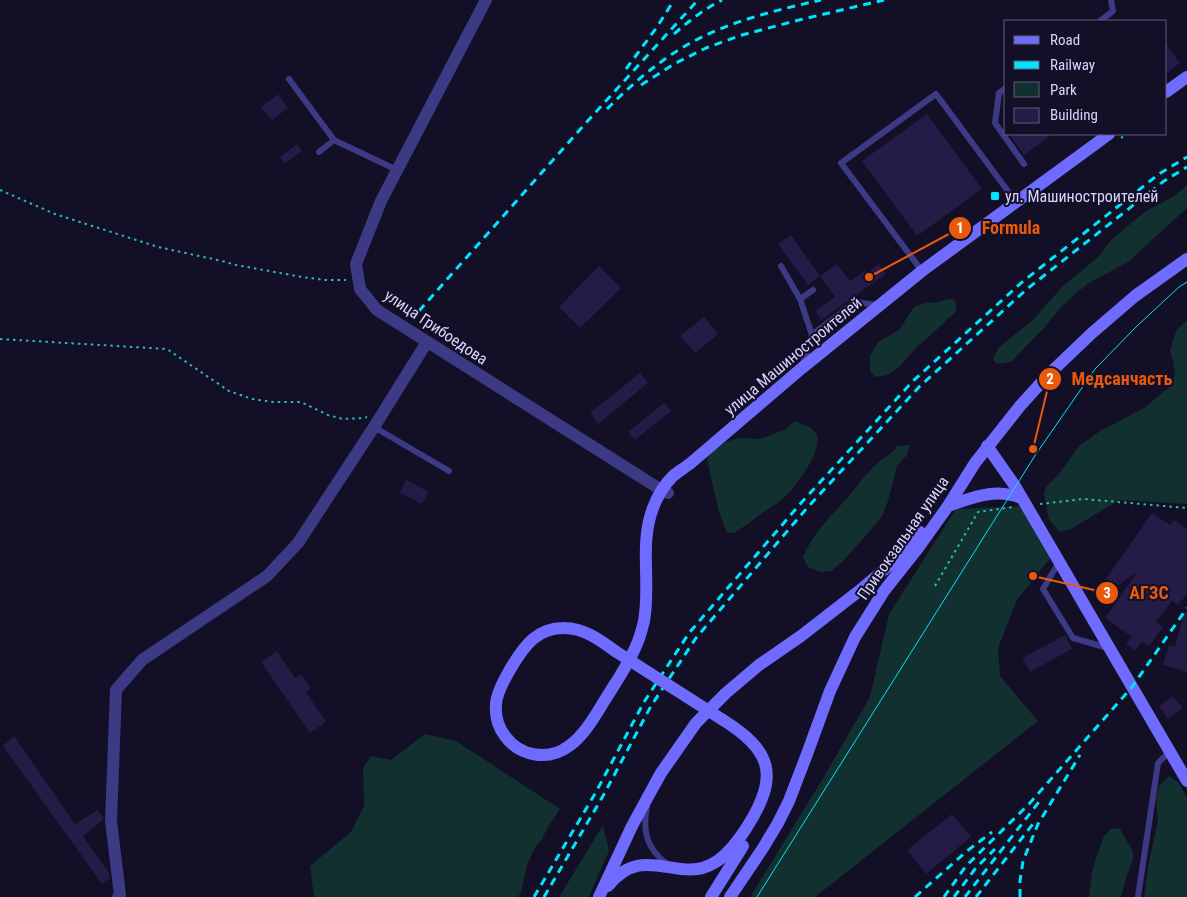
<svg xmlns="http://www.w3.org/2000/svg" width="1187" height="897" font-family="'Roboto Condensed',sans-serif">
<rect width="100%" height="100%" fill="#130f26"/>
<path fill="#12302f" d="M1187 184V208L1128 262 1089 283 1076 293 1061 307 1044 328 1011 362 997 364 993 359 999 347 1033 320 1062 287 1098 257 1112 239 1146 211 1169 199 1183 189Z
M949 299 955 300C959 317 952 312 944 323L917 347 899 367 887 375 875 377 870 371V356L878 342 899 330 914 307 928 302 934 303Z
M1187 320V504L1119 500 1073 528 1060 532 1049 520 1044 494 1046 487 1058 475 1079 446 1100 431 1144 408 1171 386 1175 374 1173 360 1170 352 1174 337 1177 330Z
M795 421C801 424 811 426 815 432 826 446 798 484 787 495 780 502 771 507 762 513 753 520 744 527 734 533H727L719 512 707 460 710 453 726 442 738 438 760 439 784 430Z
M910 445 906 456 897 466 888 501 882 516 870 531 842 562 831 571 820 572 808 567 803 557C813 533 832 515 849 496 856 488 861 479 869 472 872 468 876 464 880 461 886 456 893 453 897 446Z
M1022 506 1051 557 1017 600 998 648 1000 676 1038 721 815 897H750L822 780 870 697 889 614 956 509Z
M425 734 456 741 560 809 548 827 541 841 536 846 527 865 521 892 518 897H314L310 866 351 832 364 806 363 768 371 756 391 760Z
M1169 776 1179 783 1187 798V897H1144L1149 861 1158 821 1156 799 1159 786Z
M603 825 609 851 589 897H559Z
M1112 828 1120 829 1131 848 1134 856 1126 878 1121 897H1089L1092 873 1096 858 1104 836Z"/>
<path fill="#241b47" d="M1166 44 1180 63 1166 74Z
M278 94 288 108 272 120 261 107Z
M927 114 982 189 917 236 862 161Z
M1009 134H1053L1024 155Z
M297 144 302 151 285 164 280 157Z
M791 235 820 276 808 285 778 244Z
M837 264 850 281 865 271 867 273 879 264 886 274 821 320 815 311 835 297 820 276Z
M599 266 621 288 580 328 559 307Z
M704 317 718 334 695 353 680 336Z
M640 373 648 383 598 424 590 413Z
M664 403 671 411 635 440 628 432Z
M406 480 429 492 422 504 400 493Z
M1152 513 1170 525 1174 520 1187 529V594L1178 605 1172 601 1156 622 1163 627 1149 646 1142 642 1135 651 1126 644 1132 637 1105 618 1138 571 1098 600 1092 592 1101 586Z
M1184 613H1187V672L1163 665 1169 645 1175 647Z
M1065 635 1072 649 1030 672 1022 658Z
M277 651 295 678 301 674 311 689 306 692 326 722 310 733 261 662Z
M1173 696 1183 708 1168 719 1159 706Z
M14 736 75 824 98 810 103 817V820L83 836 109 873 110 878 102 884 3 746Z
M952 814 971 837 926 874 907 850Z"/>
<g fill="none" stroke-linecap="round" stroke-linejoin="round">
<path stroke="#2fb8b0" stroke-width="2" stroke-dasharray="2.5 4" stroke-linecap="butt" d="M1121 138 1126 134
M0 190 55 214 158 247 222 261 236 265 302 277 325 280H346
M0 339 167 349 229 391 252 399 273 402H301L328 415 343 419 364 418 367 417
M1040 504 1084 499 1187 508
M935 586 978 512 1013 507"/>
<path stroke="#3d3a85" stroke-width="6" d="M1100 21 1113 11 1111 0
M289 79 334 140
M1006 88 999 93 995 123 1024 164
M319 152 334 140 397 170
M781 266 800 299 812 335
M922 271 841 163 936 94 1016 202
M800 299 813 290
M803 364 812 335 855 302 877 305
M374 427 449 471
M1059 562 1043 589 1073 638 1108 648
M647 807C642 831 647 849 667 864
M1138 897 1158 763 1170 751"/>
<path stroke="#3d3a85" stroke-width="12" d="M486 0 381 201 356 264 360 289 377 310 655 486 668 493
M118 897 120 895 111 821 116 690 142 660 267 576 298 543 374 427 427 342"/>
<path stroke="#6f6bff" stroke-width="12" d="M1166 92 1187 77
M987 446 1015 486 1187 781
M948 506C968 499 989 490 1011 495 1014 495 1018 497 1022 498
M615 651C600 640 584 628 564 628 553 628 541 632 533 639 520 650 497 688 496 704 495 716 498 727 505 736 520 757 549 761 569 746 586 734 597 712 608 695 618 679 629 663 636 646 640 638 642 629 644 621 651 583 639 544 653 508 657 497 665 484 673 476 679 471 686 467 692 462L802 368 922 271 1109 134
M608 886C644 841 677 885 714 863 728 855 738 841 747 827 779 777 773 751 723 720
M599 897 632 826 650 793 661 773 696 723 726 693 759 665 801 636 859 591 892 563 920 532
M711 897 743 846
M730 897 763 848 778 823 789 801 807 754 830 691 855 637 884 591 918 548 948 506 975 463 1020 406 1049 374 1092 333 1135 296 1187 259"/>
<path stroke="#00e5ff" stroke-width="1" d="M757 897 1036 454 1095 369 1137 326 1179 287 1187 282"/>
<path stroke="#00e5ff" stroke-width="3" stroke-dasharray="8 6" stroke-linecap="butt" d="M674 34C689 21 704 9 722 0
M626 69 657 27 674 0
M641 85 674 64 706 48 742 35 799 20 884 0
M607 109C626 90 646 72 668 57 713 25 768 12 821 0
M419 311 584 125 698 0
M534 897 596 792 644 702 689 633 801 503 913 381 1021 283 1159 174 1187 157
M544 897 603 796 651 706 696 638 807 508 919 387 1027 289 1164 181 1187 167
M915 897 967 851 992 832
M944 897 966 866 1029 804 1132 687 1187 608
M954 897 975 869 995 849
M965 897 1042 798
M976 897 1036 820
M1020 897V881L1023 861 1038 824 1080 755"/>
<path stroke="#6f6bff" stroke-width="12" d="M615 651 723 720"/>
</g>
<rect fill="#00e5ff" stroke="#130f26" stroke-width="2" x="990" y="191" width="10" height="10" rx="2.5"/>
<g text-anchor="middle" dominant-baseline="central" stroke-width="4" stroke-linejoin="round" paint-order="stroke">
<g font-size="16" fill="#d9d4ff" stroke="#130f26" text-anchor="start">
<text x="1005" y="196">ул. Машиностроителей</text>
</g>
<g font-size="16" fill="#d9d4ff" stroke="#130f26">
<text transform="translate(436 327) rotate(34)">улица Грибоедова</text>
<text transform="translate(793 356) rotate(-40)">улица Машиностроителей</text>
<text transform="translate(903 538) rotate(-55)">Привокзальная улица</text>
</g>
</g>
<path fill="none" stroke="#e8590c" stroke-width="2" d="M869 277L960 228M1033 449L1050 379M1033 576L1107 593"/>
<g fill="#e8590c" stroke="#130f26" stroke-width="2">
<circle cx="869" cy="277" r="5"/>
<circle cx="1033" cy="449" r="5"/>
<circle cx="1033" cy="576" r="5"/>
<circle cx="960" cy="228" r="12"/>
<circle cx="1050" cy="379" r="12"/>
<circle cx="1107" cy="593" r="12"/>
</g>
<g font-size="15" text-anchor="middle" font-weight="bold" fill="#fff">
<text x="960" y="233">1</text>
<text x="1050" y="384">2</text>
<text x="1107" y="598">3</text>
</g>
<g font-size="18" text-anchor="middle" font-weight="bold" fill="#e8590c" stroke="#130f26" stroke-width="4" stroke-linejoin="round" paint-order="stroke">
<text x="1011" y="234">Formula</text>
<text x="1122" y="385">Медсанчасть</text>
<text x="1149" y="599">АГЗС</text>
</g>
<rect x="1004" y="20" width="162" height="115" fill="#130f26" stroke="#625e7d"/>
<rect x="1014" y="36" width="25" height="8" fill="#6f6bff" stroke="#625e7d"/>
<text x="1050" y="45" font-size="15" fill="#d9d4ff">Road</text>
<rect x="1014" y="61" width="25" height="8" fill="#00e5ff" stroke="#625e7d"/>
<text x="1050" y="70" font-size="15" fill="#d9d4ff">Railway</text>
<rect x="1014" y="82" width="25" height="15" fill="#12302f" stroke="#625e7d"/>
<text x="1050" y="95" font-size="15" fill="#d9d4ff">Park</text>
<rect x="1014" y="108" width="25" height="15" fill="#241b47" stroke="#625e7d"/>
<text x="1050" y="120" font-size="15" fill="#d9d4ff">Building</text>
</svg>
